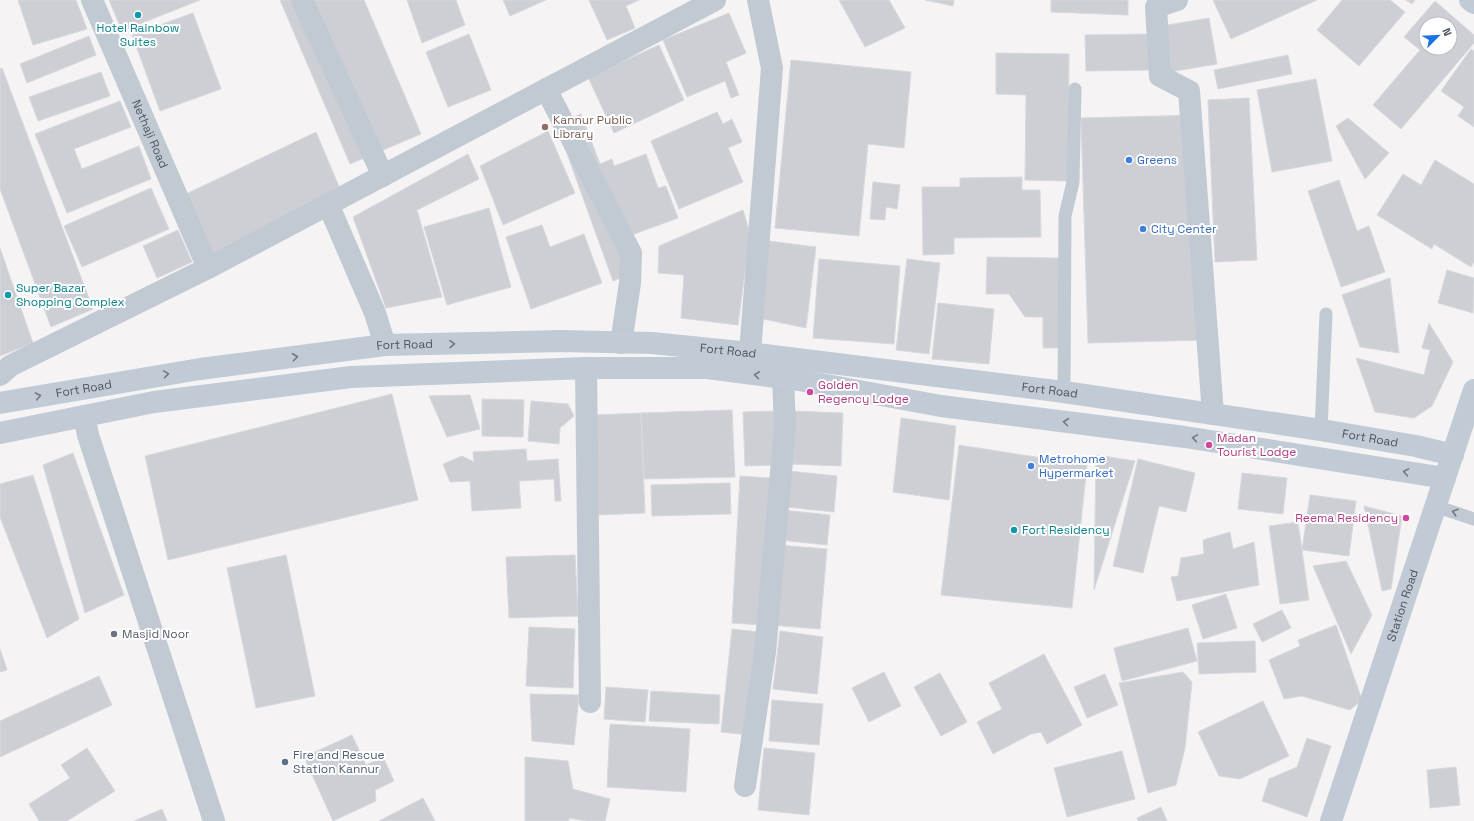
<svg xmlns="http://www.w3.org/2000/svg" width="1474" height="821" font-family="'Space Grotesk',sans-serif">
<rect width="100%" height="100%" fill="#f5f3f3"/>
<path fill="#cdcfd5" stroke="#d7d9de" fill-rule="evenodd" d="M18 0H76L87 29 33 45Z
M109 0H200L122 31Z
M280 0H364L421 134 350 164Z
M407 0H456L465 25 422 43Z
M503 0H546L510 16Z
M589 0H639L626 6 635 28 607 40Z
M839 0H889L905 28 865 47Z
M925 0H954L953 6Z
M1051 0H1128V15L1051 12Z
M1213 0H1317L1231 39Z
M1342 0H1390L1405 12 1359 66 1317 30Z
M1406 0H1415L1412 4Z
M1435 1 1474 35V43L1401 129 1373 105 1420 50 1404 37ZM1426 24H1450V48H1426Z
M193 13 221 89 160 111 132 35Z
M729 13 746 53 726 62 739 95 731 98 725 81 687 97 663 40Z
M1209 18 1217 64 1170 72 1162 26Z
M469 34 491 90 448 107 426 52Z
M1149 34 1150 70 1086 71 1085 35Z
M89 36 96 55 27 83 20 64Z
M659 45 684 100 614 133 588 77Z
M1471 49 1474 51V127L1458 116 1464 107 1441 91Z
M996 53 1069 54 1068 181 1025 180 1026 95 996 94Z
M1288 55 1292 74 1218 89 1214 70Z
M791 60 911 72 904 148 868 144 859 236 775 228Z
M2 68 93 309 51 327 0 189V69Z
M101 72 110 96 38 121 29 97Z
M1316 79 1332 161 1272 172 1257 90Z
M1249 98 1257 260 1215 262 1208 100Z
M120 101 131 127 74 149 82 169 139 146 151 179 67 213 35 134Z
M717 112 723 124 732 119 742 142 728 148 743 182 679 209 651 141Z
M581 114 600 164 612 159 614 166 646 154 658 188 666 186 678 218 618 240 631 274 613 281 556 123Z
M1199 115 1205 340 1088 343 1081 118Z
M1348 118 1389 153 1365 179 1336 126Z
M548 131 575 193 503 225 480 166Z
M316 132 341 191 211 257 184 195Z
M468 154 479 179 417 210 442 297 386 308 353 217Z
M1435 160 1474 184V262L1471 267 1434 244 1432 249 1377 215 1403 174 1421 185Z
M1022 177V190H1040L1041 237 954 238V254L923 255 922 187H960V178Z
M1339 180 1357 231 1369 226 1385 272 1341 287 1308 191Z
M873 182 900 185 897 209 886 207 885 220 870 219Z
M151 188 169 229 82 267 64 226Z
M489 208 511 287 447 305 424 227Z
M743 210 750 234 738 325 681 318 684 275 658 273 659 246Z
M542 225 550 247 584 234 602 283 531 309 506 237Z
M178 230 192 262 157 278 143 246Z
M769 241 816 247 806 328 763 319Z
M0 248 33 343 0 356Z
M987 257 1061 258V348H1043V317H1025L1009 294H986Z
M819 259 900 266 894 344 813 338Z
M907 259 940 263 929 354 896 350Z
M1447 270 1474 278 1473 313 1438 303Z
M1390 278 1399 353 1360 347 1342 295Z
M938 303 994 309 989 364 932 359Z
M1429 323 1453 362 1432 406 1414 418 1375 412 1356 358 1424 375 1430 350 1422 348Z
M392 394 418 500 168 560 145 456Z
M470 395 480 429 447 437 429 396Z
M482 399 524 400 523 437 482 436Z
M531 401 568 404 574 416 560 428 559 444 528 441Z
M732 410 735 477 644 479 641 413Z
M774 411 776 465 745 466 743 412Z
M792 411 843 413 841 466 790 464Z
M641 413 645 513 598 515 594 415Z
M901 418 956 426 949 500 893 492Z
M959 445 1087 465 1072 608 941 595Z
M526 449 527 461 558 459 561 501H555L554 479 519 481 521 508 472 511 470 481 450 482 443 464 462 456 474 462 473 452Z
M73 453 124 595 85 613 43 465Z
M1096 455 1135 461 1094 590Z
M1138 459 1195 473 1186 512 1159 506 1143 573 1113 566Z
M789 471 837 476 834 512 786 507Z
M1242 473 1287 478 1283 514 1238 509Z
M33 475 79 619 47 638 0 517V484Z
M740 476 771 478 762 625 732 623Z
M730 483 731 514 652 516 651 485Z
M1310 495 1356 501 1349 556 1302 550Z
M1364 506 1402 516 1391 589 1382 591Z
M783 510 830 515 827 545 780 540Z
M1298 522 1309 600 1280 604 1269 526Z
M1230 532 1233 549 1254 542 1259 585 1177 601 1171 577 1178 576 1181 558 1204 554 1203 540Z
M778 545 827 549 820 629 771 625Z
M286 555 315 696 256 708 227 568Z
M575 555 578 616 509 618 506 557Z
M1346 561 1372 615 1351 654 1313 566Z
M1226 594 1237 628 1203 639 1192 605Z
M1282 610 1291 628 1262 642 1253 624Z
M1336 625 1362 700 1350 710 1302 696 1284 699 1269 660 1300 646 1298 640Z
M529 627 575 629 573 688 526 686Z
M1188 628 1197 661 1122 681 1114 648Z
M732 629 760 632 750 735 721 732Z
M780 631 823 637 817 694 773 689Z
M1255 641 1256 672 1199 674 1197 643Z
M0 649 7 670 0 672Z
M1044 654 1082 725 1047 744 1041 732 1031 734 993 754 977 722 1002 709 989 683Z
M884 672 901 706 869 722 852 688Z
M1183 672 1192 682 1185 748 1176 785 1148 793 1119 683Z
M940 673 967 722 941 736 914 687Z
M1105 674 1118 705 1087 718 1074 687Z
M99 676 112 705 0 757V721Z
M606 687 648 690 645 722 604 719Z
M651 691 720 695 719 724 649 721Z
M530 694 579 695 574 745 532 741Z
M772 700 823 704 819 745 769 741Z
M1263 701 1289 756 1240 779 1219 776 1198 732Z
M610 724 690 729 686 792 607 787Z
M352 735 366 765 383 757 394 781 375 790 376 801 333 821 304 757Z
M1307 738 1331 746 1307 817 1262 801 1269 779 1297 767Z
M87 748 115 791 67 821H39L29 804 70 778 61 765Z
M764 748 815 753 809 815 758 810Z
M1122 751 1135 799 1067 817 1054 768Z
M525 757 568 761 573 789 610 799 605 821H586L569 818V821H525Z
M1456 767 1460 805 1430 808 1427 770Z
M423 798 435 821H379Z
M1161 807 1167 821H1138L1137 818Z
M162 809 167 821H134Z"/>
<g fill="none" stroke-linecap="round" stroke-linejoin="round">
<path stroke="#c1cad2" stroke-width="13" d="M1064 392 1065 216 1073 182 1075 89
M1321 430 1326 314
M1435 506 1474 519"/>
<g stroke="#c1cad2" stroke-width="22">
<path id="s1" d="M92 0 208 268"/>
<path d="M302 0 383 176"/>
<path d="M1177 0 1156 7 1160 76 1189 91 1213 414"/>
<path d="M546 89 631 253 630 283 621 343"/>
<path d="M328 204 375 313 385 345"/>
<path d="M750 353 772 68 758 0"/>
<path d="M586 368 590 702"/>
<path d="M0 375 10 366 208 268 715 0"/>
<path d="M745 786 765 652 785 427 783 378"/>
</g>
<path stroke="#c1cad2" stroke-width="22" d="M84 416 88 435 214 821"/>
<g stroke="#c1cbd6" stroke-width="22">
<path d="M1470 0 1474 3"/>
<path id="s2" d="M0 403 200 369 385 345 560 341 652 343 750 353 1064 392 1321 430 1416 446 1453 455"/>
<path d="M0 433 154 402 351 377 586 368H707L799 380 941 406 1185 437 1445 478"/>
<path id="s3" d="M1331 821 1474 390"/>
</g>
</g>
<defs><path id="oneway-chevron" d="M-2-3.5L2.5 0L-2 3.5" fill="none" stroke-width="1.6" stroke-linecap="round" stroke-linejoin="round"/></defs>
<g stroke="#6e7984">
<use href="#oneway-chevron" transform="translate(452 344) rotate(-1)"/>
<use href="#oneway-chevron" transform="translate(295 357) rotate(-7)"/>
<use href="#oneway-chevron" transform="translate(166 374) rotate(-9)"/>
<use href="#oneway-chevron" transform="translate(757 375) rotate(-172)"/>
<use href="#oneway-chevron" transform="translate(38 396) rotate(-11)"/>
<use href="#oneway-chevron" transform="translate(1066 422) rotate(-173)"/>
<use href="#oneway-chevron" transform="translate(1195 438) rotate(-171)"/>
<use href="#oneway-chevron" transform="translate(1406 472) rotate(-170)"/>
</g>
<use stroke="#6e7983" href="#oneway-chevron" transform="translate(1455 512) rotate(-162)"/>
<g fill="#0f9aa8" stroke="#fff" stroke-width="1.5">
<circle cx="138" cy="15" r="4"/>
<circle cx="8" cy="295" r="4"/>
<circle cx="1014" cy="530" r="4"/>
</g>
<circle fill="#8d6e63" stroke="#fff" stroke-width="1.5" cx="545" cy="127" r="4"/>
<g fill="#3f7fe0" stroke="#fff" stroke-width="1.5">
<circle cx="1129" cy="160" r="4"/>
<circle cx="1143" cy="229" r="4"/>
<circle cx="1031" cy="466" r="4"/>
</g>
<g fill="#d1479c" stroke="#fff" stroke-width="1.5">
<circle cx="810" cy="392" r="4"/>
<circle cx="1209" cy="445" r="4"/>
<circle cx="1406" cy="518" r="4"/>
</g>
<circle fill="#6b7280" stroke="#fff" stroke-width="1.5" cx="114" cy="634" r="4"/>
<circle fill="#5c6f8a" stroke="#fff" stroke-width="1.5" cx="285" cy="762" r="4"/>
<g text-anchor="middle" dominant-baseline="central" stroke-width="4" stroke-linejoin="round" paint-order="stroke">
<g font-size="12" fill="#0d838f" stroke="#fff" text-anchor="start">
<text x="138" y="28" text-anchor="middle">Hotel Rainbow<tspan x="138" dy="14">Suites</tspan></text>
<text x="16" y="288">Super Bazar<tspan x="16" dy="14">Shopping Complex</tspan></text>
<text x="1022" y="530">Fort Residency</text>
</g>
<g font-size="12" fill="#785e54" stroke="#fff" text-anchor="start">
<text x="553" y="120">Kannur Public<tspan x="553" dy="14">Library</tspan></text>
</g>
<g font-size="12" fill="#4a5661" stroke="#fff">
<text stroke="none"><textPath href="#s1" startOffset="146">Nethaji Road</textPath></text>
<text stroke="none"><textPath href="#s2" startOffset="409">Fort Road</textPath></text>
<text stroke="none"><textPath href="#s2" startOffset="733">Fort Road</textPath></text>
<text stroke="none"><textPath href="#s2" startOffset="85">Fort Road</textPath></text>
<text stroke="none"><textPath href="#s2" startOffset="1057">Fort Road</textPath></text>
<text stroke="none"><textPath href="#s2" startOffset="1381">Fort Road</textPath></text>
<text stroke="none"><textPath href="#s3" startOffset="227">Station Road</textPath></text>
</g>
<g font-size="12" fill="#366cbe" stroke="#fff" text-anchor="start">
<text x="1137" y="160">Greens</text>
<text x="1151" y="229">City Center</text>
<text x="1039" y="459">Metrohome<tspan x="1039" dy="14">Hypermarket</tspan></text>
</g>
<g font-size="12" fill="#b23c85" stroke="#fff" text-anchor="start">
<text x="818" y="385">Golden<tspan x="818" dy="14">Regency Lodge</tspan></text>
<text x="1217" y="438">Madan<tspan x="1217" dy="14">Tourist Lodge</tspan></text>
<text x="1398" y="518" text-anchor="end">Reema Residency</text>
</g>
<g font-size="12" fill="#5b616d" stroke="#fff" text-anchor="start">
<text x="122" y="634">Masjid Noor</text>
</g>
<g font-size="12" fill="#4e5e75" stroke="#fff" text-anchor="start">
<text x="293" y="755">Fire and Rescue<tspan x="293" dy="14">Station Kannur</tspan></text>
</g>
</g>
<g transform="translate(1438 36) rotate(66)"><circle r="19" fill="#ffffff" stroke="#b7bbc0"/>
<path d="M0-3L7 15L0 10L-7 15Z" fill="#1a73e8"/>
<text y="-6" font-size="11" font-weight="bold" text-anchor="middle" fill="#4a5661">N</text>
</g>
</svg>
